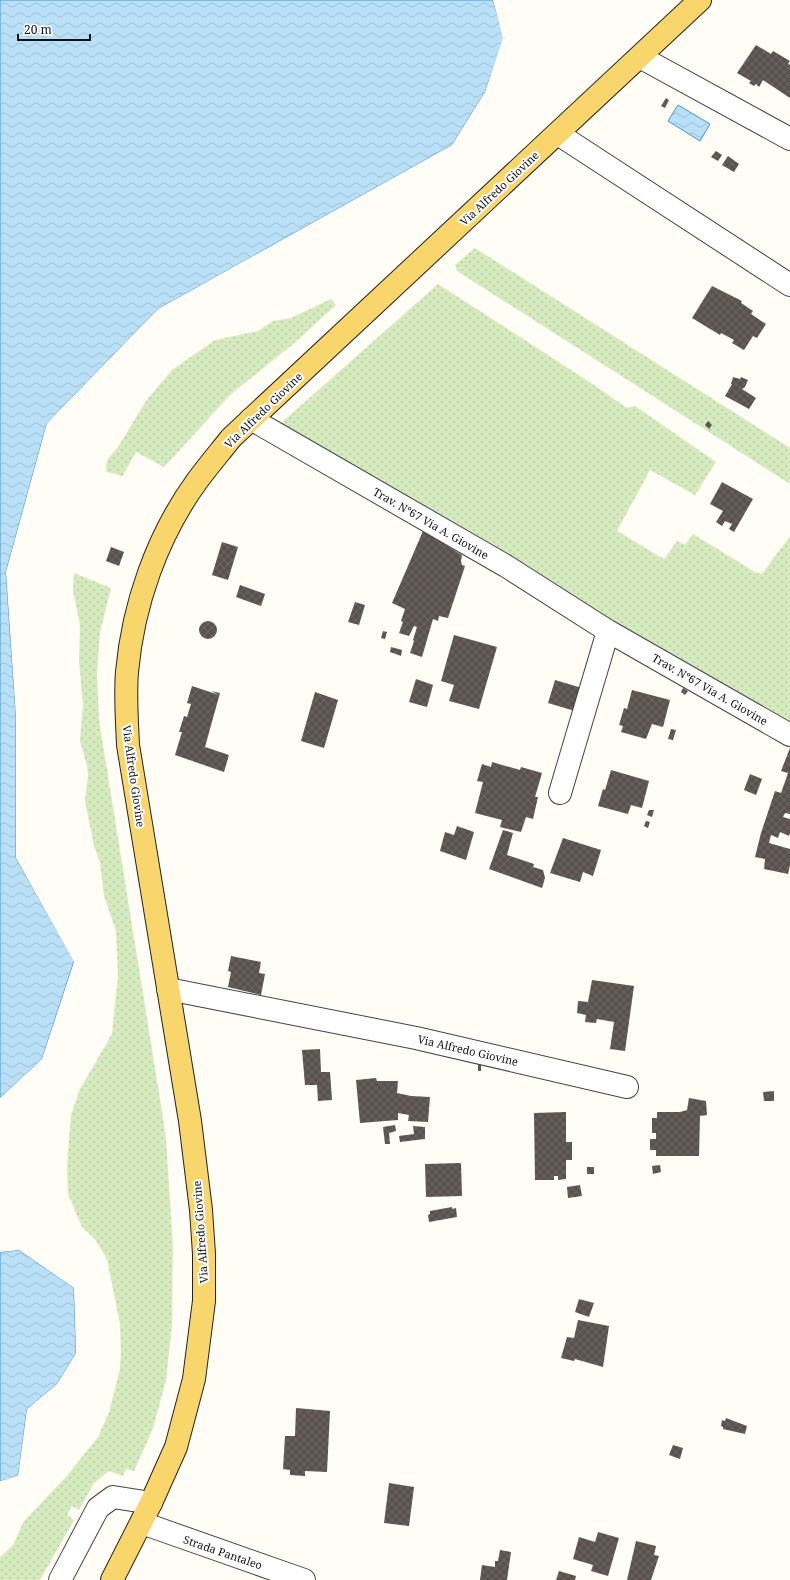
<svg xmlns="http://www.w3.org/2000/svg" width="790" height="1580" font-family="'Noto Serif',serif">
<defs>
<pattern id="grass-dots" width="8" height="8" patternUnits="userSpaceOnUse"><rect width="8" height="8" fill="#d5ebbd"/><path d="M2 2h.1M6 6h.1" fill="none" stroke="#b6c8a1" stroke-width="1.8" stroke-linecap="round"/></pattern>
<pattern id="water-waves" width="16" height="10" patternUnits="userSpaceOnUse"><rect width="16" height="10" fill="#b9e0f7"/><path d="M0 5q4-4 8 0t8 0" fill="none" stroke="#9ebfd3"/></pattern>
<pattern id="building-cross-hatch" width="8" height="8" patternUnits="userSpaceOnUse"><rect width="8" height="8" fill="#5a524d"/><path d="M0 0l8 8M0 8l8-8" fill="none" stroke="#6d6662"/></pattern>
</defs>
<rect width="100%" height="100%" fill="#fffdf5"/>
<path fill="url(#grass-dots)" d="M475 248 790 448V484L457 271 455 265Z
M438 284 591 383 627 408 635 406 716 462 695 495 650 470 617 531 664 559 677 541 685 545 693 534 755 572 762 574 790 536V727L279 425Z
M331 299 336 305 292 345 231 394 164 467 136 452 122 477 117 474 106 472 107 460 118 447 146 401 172 370 215 340 258 331 273 321 291 318Z
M74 573 111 588 100 632 97 674 99 720 163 1118 166 1139 173 1247 172 1325 166 1380 153 1428 134 1471 126 1469 123 1476 109 1471 94 1483 79 1510 72 1506 67 1515 74 1520 40 1580H0V1557L13 1545 24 1521 66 1477 98 1437 109 1412 120 1369 121 1351 120 1324 107 1259 95 1239 82 1227 68 1194 67 1166 71 1115 80 1089 112 1034 118 976 116 931 104 896 100 862 94 846 85 801 88 775 87 766 80 741 83 705 79 661 80 625 73 591Z"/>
<path fill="url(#water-waves)" stroke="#3f96cf" d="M0 0H493L504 38 485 92 452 145 158 309 47 423 6 572 16 717V858L74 961 42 1059 0 1098Z
M678 105 710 124 700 141 668 121Z
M19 1250 74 1288 76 1353 57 1384 27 1409 18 1477 0 1481V1252Z"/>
<path fill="#fffdf5" d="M493 0H495L505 39 487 92 454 146 159 311 49 424 8 572 18 717V858L76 962 44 1060 0 1100V1098L42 1059 74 962 16 858V717L6 572 47 423 158 309 452 145 485 92 503 38Z
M20 1248 76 1287 78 1353 59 1386 29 1410 20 1478 0 1483V1481L18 1476 27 1409 57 1384 76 1353 74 1288 19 1250 0 1252V1250Z"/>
<path fill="url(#building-cross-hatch)" d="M756 45 771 54 773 51 790 61 788 64 790 65V98L763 80 759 87 756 84 754 86 749 83 751 81 737 73Z
M666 98 669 100 665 108 661 106Z
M716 151 722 155 718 161 711 157Z
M728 156 739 164 734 172 722 165Z
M712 286 742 301 741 303 753 311 751 314 766 324 757 338 753 336 744 350 732 343 734 340 721 333 720 335 692 318Z
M733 377 740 379 741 377 748 380 745 387 742 389 756 398 749 409 725 396 732 384H731Z
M708 421 712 425 709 429 705 425Z
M722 482 753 499 734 532 729 529 732 524 725 521 722 526 716 522 723 511 710 504Z
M423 531 462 555 461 561 462 565 465 566 448 618 439 616 438 621 433 619 422 657 410 653 414 641 413 640 417 627 414 626 409 636 399 633 403 622 401 621 405 609 392 603Z
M222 542 238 547 228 580 212 575Z
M111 547 124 552 119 566 106 561Z
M240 585 265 594 261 606 236 597Z
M355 602 365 605 359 625 348 622Z
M199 630a9 9 0 1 1 18 0a9 9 0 1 1-18 0Z
M383 631 387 632 385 639 381 638Z
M454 635 497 647 479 709 449 701 454 685 441 681Z
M391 647 402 650 401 656 390 652Z
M416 679 433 685 427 707 409 702Z
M555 680 582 688 575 711 548 703Z
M192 686 219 695 211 691 220 693 205 747 229 755 224 772 175 755 182 732H179L184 716 187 717 191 704 187 703Z
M683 688 688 691 685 695 681 692Z
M632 690 670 700 663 727 652 724 646 739 621 732 623 726 619 725 624 708 627 709Z
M315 692 338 700 324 748 301 741Z
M671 729 676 730 673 740 668 739Z
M790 748V814L785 813 783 817 790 819V833L789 836 780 832 778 838 771 835 769 843 790 849V865L788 874 764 869 765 859 755 857 761 833 775 791 781 793 788 773 781 771Z
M492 762 520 770 521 767 542 773 535 797H538L533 819 526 817 521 832 500 827 502 820 475 813 483 782 477 781 482 764 491 767Z
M611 770 649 781 642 808 631 805 628 814 598 806 603 789 605 790Z
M750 774 762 779 756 795 744 790Z
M649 810H654L652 817 647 815Z
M646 821 650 822 648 828 644 826Z
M457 826 474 832 466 860 440 851 445 832 454 835Z
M503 830 513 833 507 855 534 864 533 867 543 870 545 878 542 888 489 869Z
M563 838 601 850 593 876 583 872 580 882 550 873Z
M231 956 261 962 259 973 265 974 261 995 228 987 231 972 228 971Z
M592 980 634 986 625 1051 610 1049 614 1022 597 1019 596 1023 585 1022 586 1015 577 1013 578 1001 588 1002Z
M320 1049 321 1072H330L332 1100 318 1101 317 1085H305L302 1050Z
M478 1063H481V1071H478Z
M376 1078 377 1081H398L397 1093 411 1096 430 1097 428 1122 408 1121 409 1115 398 1113V1120L360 1123 356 1080Z
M774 1091V1101H764L763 1092Z
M689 1098 706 1101 707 1115 700 1116 699 1156H656V1150H650V1139H656V1133H652V1118H657V1112H680L687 1110Z
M566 1112V1142H572V1160H566V1179L558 1180V1176H554V1180H535L534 1113Z
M395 1125 396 1131 389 1133 390 1144H385L383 1127Z
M413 1126 425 1127V1139L400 1142 399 1136 414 1134Z
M461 1163 462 1196 426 1197 425 1164Z
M660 1165 661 1172 653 1174 652 1166Z
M587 1167H594V1174H587Z
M580 1185 582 1196 568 1198 567 1187Z
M452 1207V1209L456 1208 457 1217 429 1222 428 1215 430 1214V1211Z
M579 1299 594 1303 589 1317 575 1312Z
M578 1320 609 1326 603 1367 575 1359 574 1361 561 1358 567 1337 574 1338Z
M296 1408 330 1411 327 1472 305 1471V1476L290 1475V1470L283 1469 285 1436H295Z
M726 1418 747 1426 745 1434 723 1429V1427L721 1426 722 1420 725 1421Z
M673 1445 683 1448 680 1459 669 1455Z
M389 1483 414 1487 409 1526 384 1523Z
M598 1532 619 1538 608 1576 591 1571 593 1565 573 1559 579 1537 595 1542Z
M636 1541 656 1546 654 1555 659 1556 651 1580H627Z
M500 1550 511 1552 507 1580H480L482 1565 495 1567V1561H498Z
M559 1571 576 1576 575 1580H556Z"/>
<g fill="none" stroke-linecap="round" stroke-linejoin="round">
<defs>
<path id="minor" d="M640 57 790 139
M558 134 790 285
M251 419 506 566 608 631 560 793
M608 631 790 735
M168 989 416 1038 627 1087
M142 1523 304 1580
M60 1580 98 1508 113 1497 151 1503"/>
<path id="major" d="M112 1580 151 1503 176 1447 194 1379 204 1301V1254L201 1210 190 1121 128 745C127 720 125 696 127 672 133 605 157 536 197 481 208 466 220 452 231 438L700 0"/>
</defs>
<use href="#minor" stroke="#444" stroke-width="24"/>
<use href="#major" stroke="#222" stroke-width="24"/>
<use href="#minor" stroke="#fff" stroke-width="22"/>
<use href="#major" stroke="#f9d66b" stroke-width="22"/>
</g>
<g text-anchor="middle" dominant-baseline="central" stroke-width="4" stroke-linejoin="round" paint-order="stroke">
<g font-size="11" fill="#111" stroke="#fff">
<text transform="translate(499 188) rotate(-43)">Via Alfredo Giovine</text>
<text transform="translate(263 410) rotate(-44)">Via Alfredo Giovine</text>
<text transform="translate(431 523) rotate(30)">Trav. N°67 Via A. Giovine</text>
<text transform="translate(710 689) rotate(30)">Trav. N°67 Via A. Giovine</text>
<text transform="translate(134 776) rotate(82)">Via Alfredo Giovine</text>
<text transform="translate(468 1050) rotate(13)">Via Alfredo Giovine</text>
<text transform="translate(200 1232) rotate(-94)">Via Alfredo Giovine</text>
<text transform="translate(223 1552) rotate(19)">Strada Pantaleo</text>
</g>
</g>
<path d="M18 34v6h72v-6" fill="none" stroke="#111111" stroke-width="2"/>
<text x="24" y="34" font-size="12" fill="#111111" stroke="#ffffff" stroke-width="3" paint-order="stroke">20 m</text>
</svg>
